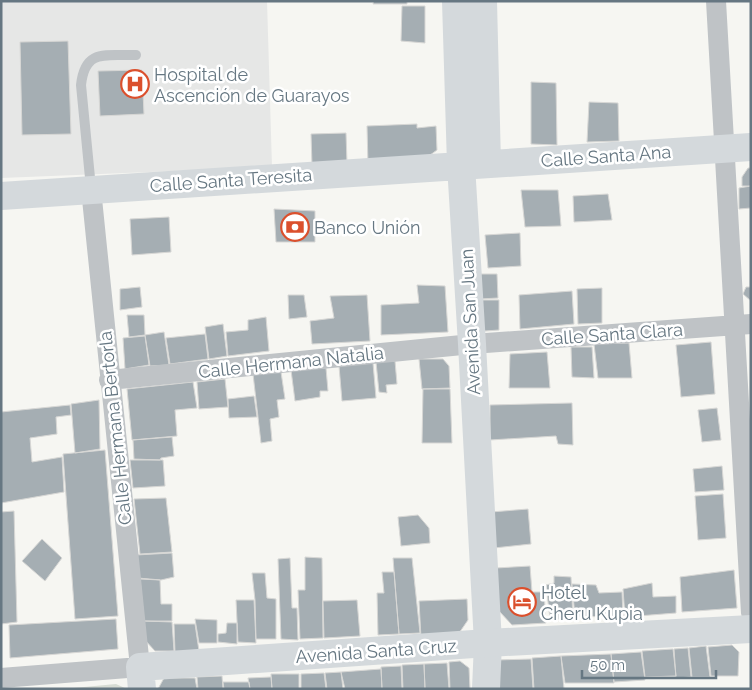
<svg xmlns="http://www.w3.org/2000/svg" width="752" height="690" font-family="Raleway,sans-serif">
<rect width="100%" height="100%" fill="#f6f6f2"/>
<path fill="#e6e7e6" d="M1 1H267L272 167 1 178Z"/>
<path fill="#d7dcd4" d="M116 684 127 689H63Z"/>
<path fill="#a5aeb3" stroke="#d7d7d5" d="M374 1H407V4H373Z
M402 6H425V43L401 41Z
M68 41 71 134 22 135 20 42Z
M142 70 144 114 100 116 98 71Z
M531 82 556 83 557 145 531 144Z
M589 102 618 103 619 141 587 142Z
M417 124V128L436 126 437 150 422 161 368 165 367 126Z
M346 133 347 163 312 165 311 134Z
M748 168H751V186H742V177Z
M751 186V208L739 209V188Z
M521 190H558L561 226 525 227Z
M608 194 612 220 574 222 573 196Z
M274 209 315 211V242H276Z
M169 217 171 252 132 255 130 219Z
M520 233 521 266 488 268 485 235Z
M479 274H497L498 298 480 299Z
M417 285 445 286 448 332 381 335V305L419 303Z
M140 287 142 307 120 310V289Z
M746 287H751V301L743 294Z
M602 288V323L578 324 577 289Z
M572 291 574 324 520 329 519 295Z
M288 295H304L307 317 289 319Z
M367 295 370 341 312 344 310 321 334 318 330 296Z
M480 300H499V330L485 331 480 324Z
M127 315H144L145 335 129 337Z
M266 317 269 351 228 356 226 332 248 330V320Z
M223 324 227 356 209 359 205 327Z
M164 332 169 365 150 366 145 335Z
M205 334 208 359 170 364 166 338Z
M145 336 149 365 125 369 123 338Z
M711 342 715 394 681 397 676 345Z
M629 343 632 378H598L594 344Z
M571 347H592L594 378 572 377Z
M547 352 550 388H509L510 354Z
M419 359H443L449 366 450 388 422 389Z
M395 361 397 384 386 385 387 393 379 392 376 362Z
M373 363 376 398 342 401 339 366Z
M326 368 328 391H320V397L295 401 291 370Z
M281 372 285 399 277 400 279 417 270 419 272 441 261 443 253 374Z
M225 379 228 407 199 409 197 382Z
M193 382 197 408 175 410 177 436 132 440 127 389Z
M423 389H450L452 443H422Z
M254 396 257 417 229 418 228 399Z
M99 400 100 449 75 453 71 404Z
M572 403 573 445 558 444 556 436 490 440V405Z
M70 405 71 415 56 417 57 434 30 438 32 462 62 457 64 492 1 503V412Z
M717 408 721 440 702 442 698 410Z
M172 437 174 456 161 458 160 460 134 459 133 440Z
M105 450 118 616 75 619 63 454Z
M130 460H163L165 486 133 488Z
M722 466 724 490 695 492 693 469Z
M723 494 726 538 698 540 695 496Z
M166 498 172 552 140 554 134 499Z
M528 509 531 544 494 548 491 512Z
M14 511 17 622 1 624V512Z
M418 515 429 528 430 543 401 546 398 517Z
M42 539 62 558 45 581 22 561Z
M172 553 174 577 161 580 138 578 136 555Z
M305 557 322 558 323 638 300 639 298 590H305Z
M290 558 292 608H297L298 640 281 639 278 559Z
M393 558H412L420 633 399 634Z
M530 566 532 592H544L546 623 512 625 499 611 496 568Z
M734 570 737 608 682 612 680 577Z
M382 572H394L399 634 378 635 377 593H384Z
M252 573H265L267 598 276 599V639H256L255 600Z
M554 576 571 577 573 620 550 619 546 585 554 583Z
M140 579 160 580 161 604H172V621H144Z
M652 583 653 597 676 596V613L625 617 623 589Z
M572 584 596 585 599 593 622 592 623 616 575 617Z
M467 599 468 620 455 639 421 638 419 601Z
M236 600H254L256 643 238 642Z
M357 600 360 636 324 638 323 601Z
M116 619 118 649 10 658 9 625Z
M195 619 217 620V643H199Z
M144 621 172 622 174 651H155L144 639Z
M227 623H237V644L218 642V634L226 633Z
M174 624H195L199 651 175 652Z
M732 645 739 652 738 676H711L708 647Z
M706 646 710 677H692L689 648Z
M688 648 691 677 676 678 674 649Z
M673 649 676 676 645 677 642 651Z
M641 652 645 680 614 682 611 654Z
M611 654 614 683H565L561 656Z
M561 656 564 689H534L532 658Z
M531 659 533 689H497L496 660Z
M460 661 469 668 470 689H450L449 662Z
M447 663 449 689H425L424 664Z
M424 664 425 689H403L402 665Z
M401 666 402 689H382L381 667Z
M381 669 382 689H345L341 672Z
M341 672 343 689H327L325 673Z
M324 673 326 689H301V674Z
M271 674H299V689H272Z
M222 676 223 689H198L197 677Z
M271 677 272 689H250L248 678Z
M164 678H195L197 689H158Z
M223 682H249L250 689H224Z"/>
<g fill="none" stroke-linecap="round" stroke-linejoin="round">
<path stroke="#bfc3c6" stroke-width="10" d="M91 188 81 85C85 48 106 56 136 55"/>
<path stroke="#bfc3c6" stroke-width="20" d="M716 1 751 613
M109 380 472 344 751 324
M1 678 140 667 91 189"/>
<path stroke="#d4d9dc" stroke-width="28" d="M456 1 461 165 472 344 488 643 486 689
M483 1 487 164
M1 196 751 147"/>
<path stroke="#d4d9dc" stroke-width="28" d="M142 689 140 667 488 643 751 629"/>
</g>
<defs>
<symbol id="hospital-ring" viewBox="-11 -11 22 22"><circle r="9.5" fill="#fff" stroke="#db502d" stroke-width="1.5"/><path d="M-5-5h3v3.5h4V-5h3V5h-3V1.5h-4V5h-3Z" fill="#db502d"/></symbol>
<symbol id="bank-ring" viewBox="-11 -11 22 22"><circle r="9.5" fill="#fff" stroke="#db502d" stroke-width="1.5"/><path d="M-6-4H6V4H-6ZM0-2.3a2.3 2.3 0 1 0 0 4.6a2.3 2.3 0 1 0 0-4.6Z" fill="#db502d"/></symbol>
<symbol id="hotel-ring" viewBox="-11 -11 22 22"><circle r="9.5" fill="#fff" stroke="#db502d" stroke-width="1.5"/><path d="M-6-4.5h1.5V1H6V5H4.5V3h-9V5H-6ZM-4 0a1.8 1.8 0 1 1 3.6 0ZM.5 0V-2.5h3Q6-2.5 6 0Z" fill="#db502d"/></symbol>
</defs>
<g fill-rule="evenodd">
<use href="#hospital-ring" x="119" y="68" width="32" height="32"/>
<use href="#bank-ring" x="279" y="211" width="32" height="32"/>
<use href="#hotel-ring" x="506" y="586" width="32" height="32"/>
</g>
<g text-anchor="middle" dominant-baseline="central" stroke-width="5" stroke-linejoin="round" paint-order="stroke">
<g font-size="18" fill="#667782" stroke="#fff" text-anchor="start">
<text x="154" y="74">Hospital de<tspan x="154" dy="21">Ascención de Guarayos</tspan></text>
<text x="314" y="227">Banco Unión</text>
<text x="541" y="592">Hotel<tspan x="541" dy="21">Cheru Kupia</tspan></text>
</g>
<g font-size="18" fill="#667782" stroke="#fff">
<text transform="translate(606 156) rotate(-4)">Calle Santa Ana</text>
<text transform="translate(231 180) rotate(-4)">Calle Santa Teresita</text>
<text transform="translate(470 322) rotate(-93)">Avenida San Juan</text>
<text transform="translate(612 334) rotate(-4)">Calle Santa Clara</text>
<text transform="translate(291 362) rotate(-6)">Calle Hermana Natalia</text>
<text transform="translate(115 428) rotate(-96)">Calle Hermana Bertorla</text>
<text transform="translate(376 651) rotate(-4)">Avenida Santa Cruz</text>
</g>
</g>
<rect width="752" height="690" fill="none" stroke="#667782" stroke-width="5"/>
<path d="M582 670v8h134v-8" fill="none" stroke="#667782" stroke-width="2.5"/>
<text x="590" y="670" font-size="15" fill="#667782" stroke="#ffffff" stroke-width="4" paint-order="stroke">50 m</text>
</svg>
